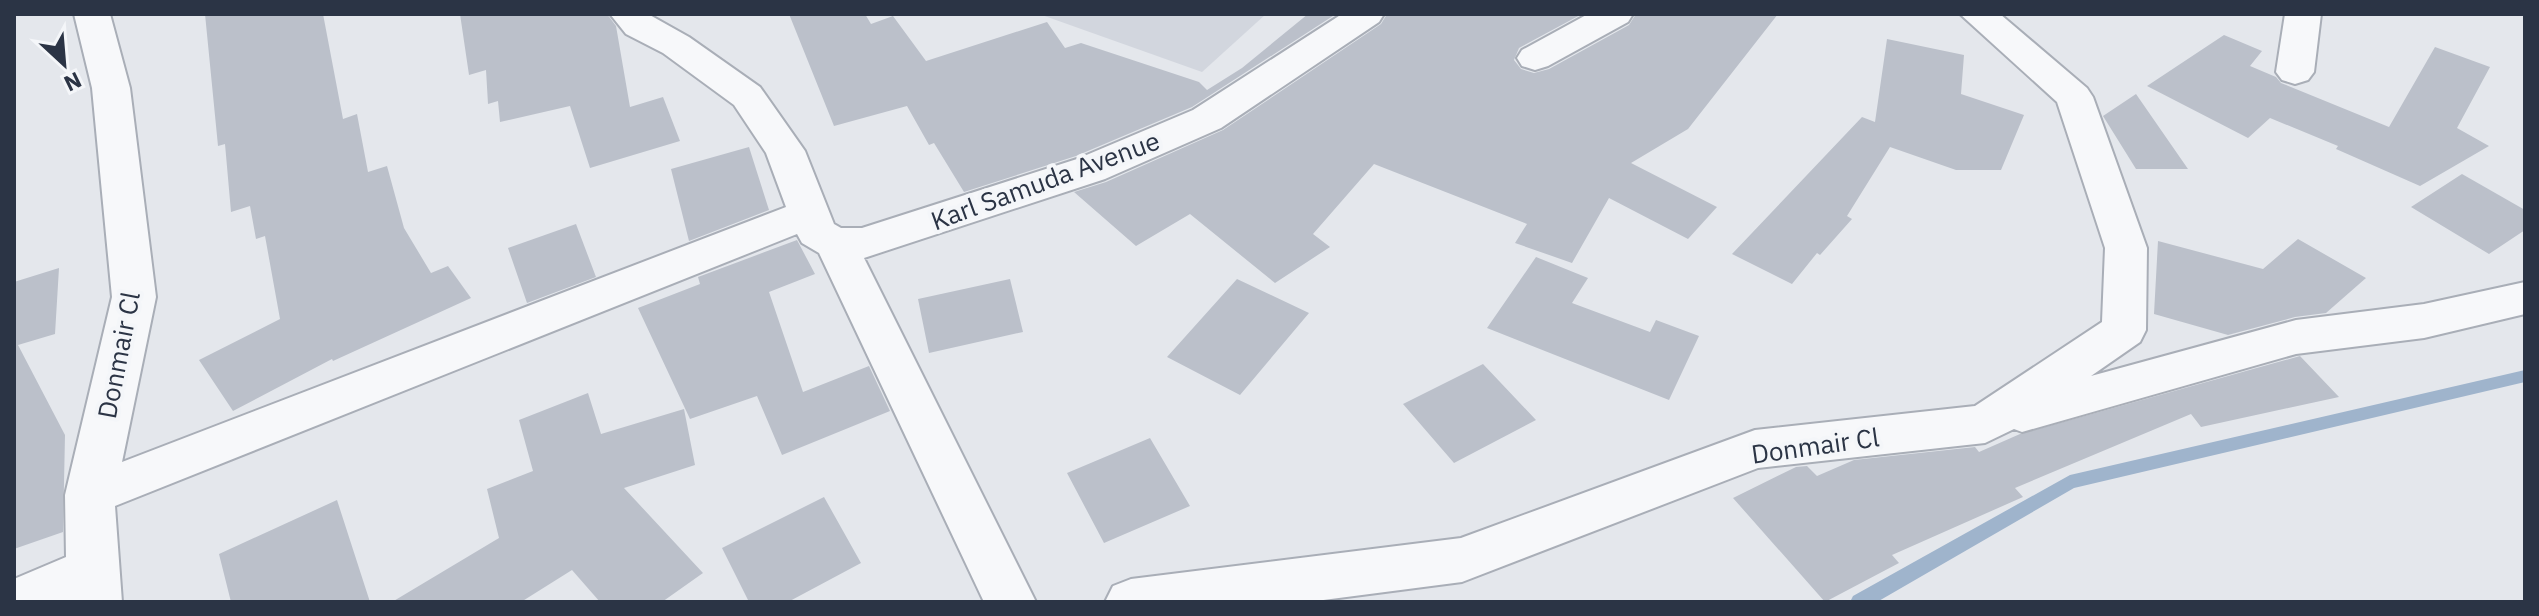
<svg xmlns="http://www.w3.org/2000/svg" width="2539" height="616" font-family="'IBM Plex Sans',sans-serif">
<rect width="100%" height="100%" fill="#e4e7ec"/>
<path fill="#d2d6de" d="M1039 14H1266L1202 72Z"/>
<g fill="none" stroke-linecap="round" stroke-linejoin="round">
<path fill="#9fb4cc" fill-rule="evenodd" d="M2525 370V382L2074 488 1877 602H1850L1853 596 2070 475Z"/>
</g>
<path fill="#bbc0ca" d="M205 14H323L343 119 357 114 368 172 387 166 404 228 431 273 448 266 471 298 333 361 332 359 233 411 199 360 280 319 265 236 256 239 250 206 231 212 225 144 218 146Z
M460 14H607L616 26 630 107 663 97 680 141 590 168 570 106 500 122 498 101 488 104 486 70 469 75Z
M789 14H865L871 24 893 16 926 61 1047 22 1065 48 1081 43 1199 82 1207 90 1242 68 1308 14H1336L1192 107 1076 156 964 192 934 143 929 145 907 106 834 126Z
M1387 14H1582L1519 48 1514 60 1521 69 1534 73 1549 69 1629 25 1636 14H1778L1688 129 1631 163 1717 207 1688 239 1609 198 1572 263 1515 243 1527 224 1374 164 1313 234 1330 247 1275 283 1190 214 1136 246 1074 192 1106 182 1223 130 1381 24Z
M2224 35 2262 51 2250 66 2276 77 2281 83 2389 127 2435 47 2490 67 2457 128 2489 146 2420 186 2336 149 2338 146 2270 118 2248 138 2147 86Z
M1887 39 1964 55 1961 94 2024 115 2001 170H1956L1890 147 1847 216 1852 219 1820 255 1817 253 1792 284 1732 254 1862 117 1875 122Z
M2136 94 2188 169H2136L2103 116Z
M749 147 769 210 689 241 671 169Z
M2462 174 2525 210V230L2489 254 2411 207Z
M576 224 596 277 527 303 508 248Z
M2298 239 2366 278 2326 313 2295 317 2228 335 2154 314 2158 241 2263 269Z
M797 240 815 274 769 292 803 392 869 366 890 411 782 455 757 396 690 419 638 308 700 284 698 277Z
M1536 257 1588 278 1572 303 1650 332 1656 320 1699 336 1669 400 1487 328Z
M59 268 55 334 18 345 65 435 63 532 14 549V282Z
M1010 279 1023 332 929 353 918 299Z
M1237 279 1309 313 1240 395 1167 357Z
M2300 356 2339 397 2201 427 2191 414 2015 488 2023 497 1892 555 1899 563 1825 602 1733 498 1796 467 1807 466 1817 476 1854 460 1975 447 1979 452 2020 434Z
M1483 364 1536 420 1454 463 1403 404Z
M588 393 601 434 684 409 695 465 624 488 703 573 662 602H600L572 570 521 602H392L499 538 487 489 533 471 519 420Z
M1150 438 1190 506 1104 543 1067 473Z
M824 497 861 563 788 602H749L722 548Z
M337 500 370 602H231L219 554Z"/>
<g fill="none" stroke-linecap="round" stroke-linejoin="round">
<defs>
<path id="street" d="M74 14H110L130 88 156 297 122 462 786 207 766 153 734 105 663 53 626 34 610 14H648L689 37 760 87 805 151 834 224 841 228H862L1077 159 1193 110 1342 14H1384L1379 22 1221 128 1105 179 864 258 1036 602H984L819 253 802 243 797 234 115 506 122 602H14V579L66 557 65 495 112 297 92 88Z
M1588 14H1633L1628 22 1548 66 1535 70 1522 66 1517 58 1522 50Z
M1960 14H2000L2087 88 2093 97 2147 248 2146 330 2140 342 2091 376 2296 320 2424 304 2525 282V314L2424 338 2296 354 2022 432 2014 429 1985 443 1758 468 1462 582 1308 602H1105L1113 586 1131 579 1461 538 1755 430 1975 406 2102 322 2105 248 2057 102Z
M2285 14H2321L2314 72 2308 80 2295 84 2282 80 2276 72Z"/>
</defs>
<use href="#street" stroke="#a9aeb7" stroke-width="4"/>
<use href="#street" fill="#f7f8fa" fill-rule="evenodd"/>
</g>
<g text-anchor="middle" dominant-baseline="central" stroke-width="8" stroke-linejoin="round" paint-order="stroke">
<g font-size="26" fill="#2b3445" stroke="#f4f6f9">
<text transform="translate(1045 180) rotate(-20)">Karl Samuda Avenue</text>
<text transform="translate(118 355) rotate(-79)">Donmair Cl</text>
<text transform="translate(1815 445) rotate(-8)">Donmair Cl</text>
</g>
</g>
<rect width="2539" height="616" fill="none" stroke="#2b3445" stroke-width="32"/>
<g transform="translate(64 64) rotate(154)" stroke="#f4f6f9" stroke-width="6" paint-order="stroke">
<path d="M0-6L14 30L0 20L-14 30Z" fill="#2b3445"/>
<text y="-12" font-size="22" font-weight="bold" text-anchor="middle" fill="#2b3445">N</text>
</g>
</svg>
